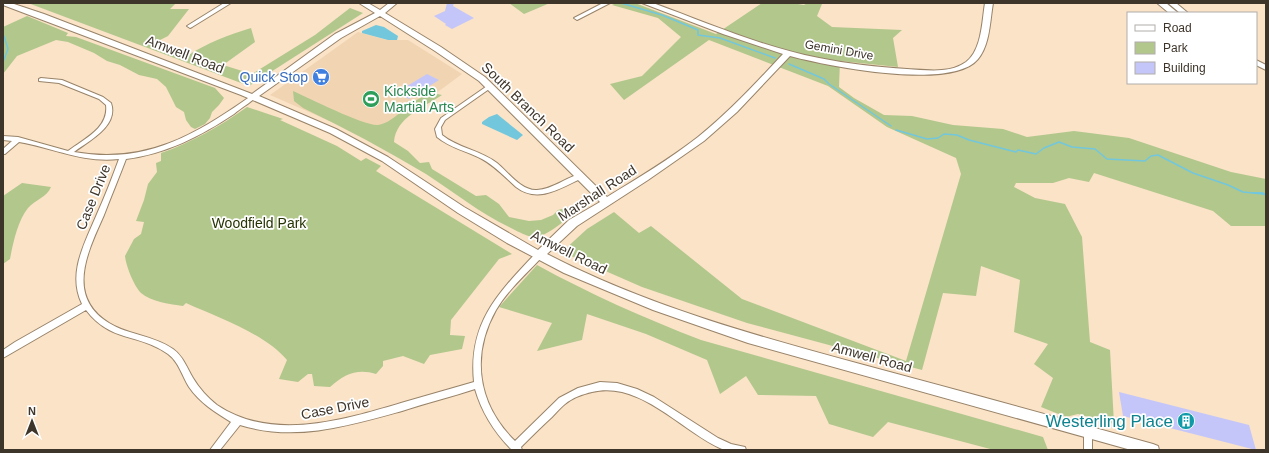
<svg xmlns="http://www.w3.org/2000/svg" width="1269" height="453" font-family="Arial,sans-serif">
<rect width="100%" height="100%" fill="#fae3c7"/>
<path fill="#f1d5b3" d="M358 32 387 40H408L462 74 373 140 270 95Z"/>
<path fill="#b2c78c" d="M28 3H176L170 9H189L168 36 152 44 187 56C207 43 228 35 251 28L255 42 223 65 252 74 315 35 350 8 363 13 249 86Z
M509 3H550L524 14Z
M616 3H635L716 34 762 3H792L804 5 807 3H820L822 4 817 16 832 27 902 30 893 38 898 67 840 61 839 87 854 98 884 115 912 116 953 125 1003 129 1027 137 1074 131 1129 138 1231 172 1266 179V226H1231L1213 211 1094 173 1089 182 1069 178 1053 183H1016L1014 187 1035 198 1065 204 1082 237 1090 342 1110 350 1114 424 1078 414 1066 417 1041 407 1053 378 1034 364 1048 344 1014 332 1020 280 981 266 976 296 943 293 922 370 747 323 642 287 562 252 587 229 614 212 639 233 651 226 742 299 906 361 961 174 956 158 887 127 828 86 709 40 624 100 610 84 642 76 681 37 658 18 612 5Z
M27 16 68 33 66 36 76 37 215 88 224 98 219 105 212 112 210 118 205 124 195 129 191 127 186 120 184 112 176 107 166 87 157 79 139 75 120 65 107 61 94 53 68 42 56 40 17 56 3 74V27Z
M293 91C309 98 364 126 378 125 398 123 416 88 442 95 424 107 396 117 394 142L408 151 420 163 429 162 432 169 476 196 486 195 499 204 509 217 529 221 541 220 553 215 558 210 576 205 579 209C568 217 547 238 533 237 526 236 519 232 513 229 481 214 455 193 426 174 386 150 345 128 303 108L294 101Z
M247 107 283 119 280 120 337 146 361 161 366 158 381 166 376 171 512 254 499 259 451 320 450 335 465 336 462 349 430 355 424 364 403 356 383 361V366L376 374C358 368 344 374 330 387L314 386 312 374H308L298 382 279 379 287 360C264 333 219 318 186 303L183 306C171 304 151 302 141 293 134 286 126 266 125 256L134 239 141 234 144 222 136 221 144 200 148 184 157 172 156 163 161 161V153C193 142 220 126 247 107Z
M22 183 51 187C47 197 35 200 28 208 18 220 13 243 10 259L3 264V196Z
M537 265C590 294 644 318 701 340L1043 437 1048 450H994L888 422 873 437 829 424 816 396 758 395 746 376 720 394 707 360 646 334 587 314 582 340 537 351 552 323 499 307Z"/>
<path fill="#72c7dd" d="M376 25 384 27 398 36 397 40H388L362 33V31Z
M497 114 523 135 517 140 482 124V122L489 117Z"/>
<g fill="none" stroke-linecap="round" stroke-linejoin="round">
<path stroke="#72c7dd" stroke-width="1.5" d="M621 3 662 15 698 30V35L720 38 775 58
M3 62 8 49 4 36
M789 64 824 79 829 84 891 126
M896 130 927 139 938 138 944 134 957 135 969 140 1016 152 1018 150 1036 154 1044 148 1059 142 1072 147 1095 149 1107 159 1145 161 1151 156 1158 155 1193 173 1228 185 1243 192 1263 194"/>
<path stroke="#72c7dd" stroke-width="2" d="M1253 193H1262L1266 195"/>
</g>
<path fill="#c4c6f9" d="M447 3H454L453 6 474 18 452 29 445 25 446 24 434 16 445 11Z
M427 74 439 80 409 99 398 93 409 86H407Z
M1119 392 1249 425 1256 450 1123 416Z"/>
<g fill="none" stroke-linecap="round" stroke-linejoin="round">
<defs>
<path id="street" d="M224 3H231L192 27 190 28 187 26Z
M603 3H610L579 19 577 20 574 18Z
M41 78 62 80 103 97 111 103C119 126 89 141 74 152 146 165 195 135 251 96L253 95 256 97C250 103 241 108 234 114 201 136 166 154 126 159 119 178 111 196 104 215 88 251 65 296 109 323 128 335 153 335 173 349 183 356 187 368 193 378 199 388 208 398 217 405 272 442 343 420 401 403 425 396 450 389 474 382 468 323 498 293 536 253H542L543 255 542 257C526 274 508 290 496 310 470 356 478 405 515 441L559 398 578 388 600 382 617 383 637 389 654 397 718 438 731 444 745 447 746 450H725L722 449C681 431 640 380 592 392 583 394 572 398 565 404 560 408 556 413 552 417 541 427 531 437 521 447L522 450H512C494 432 482 413 475 389 451 397 426 403 402 411 348 426 295 442 240 425L220 450H210L231 422C215 412 200 403 189 387 182 376 179 362 168 354 139 333 111 343 86 310L3 358V350L15 342 82 304C67 273 85 243 97 214 105 196 112 178 119 159 82 163 54 148 19 142L5 154H3V149L12 141 3 140V136L18 137 68 151C84 139 109 128 106 105L99 99 59 83 39 81V79Z
M490 84 493 86 492 87 445 120 441 127 442 135C458 148 480 150 497 163 508 172 521 191 537 190 553 189 565 178 580 174L583 176 582 178C561 188 538 204 516 187 505 177 495 166 482 159 467 151 450 148 437 137L435 129 441 118Z
M1088 428 1091 429 1092 432V450H1084V432L1085 429Z"/>
<path id="secondary" d="M3 3H11L44 14 252 94 335 34 375 13 359 3H368L380 10 389 3H397L385 13 441 47 485 77 607 197C638 178 670 159 698 137 729 112 756 83 783 54L723 34 642 3H653C708 23 762 47 819 58 848 64 877 67 907 69 926 70 949 74 966 62 982 50 982 21 985 3H993C990 20 990 45 978 59 952 91 827 66 790 56L737 112 704 141 648 180 577 226 547 254C645 305 753 335 860 364 958 390 1055 417 1153 444L1158 446 1159 450H1131L748 343 653 310 564 273 507 243 458 213 382 161 330 133 241 95 3 5ZM380 16 435 51 479 81 600 202 569 220 538 250 464 207 388 157 336 129 259 96 341 38Z
M1157 3H1166L1178 13H1169Z
M1168 3H1176L1188 13H1180Z
M1256 60 1266 65V70L1256 65Z"/>
</defs>
<use href="#street" stroke="#988369" stroke-width="2"/>
<use href="#secondary" stroke="#988369" stroke-width="2"/>
<use href="#street" fill="#fff" fill-rule="evenodd"/>
<use href="#secondary" fill="#fff" fill-rule="evenodd"/>
</g>
<defs>
<symbol id="supermarket-disc" viewBox="-11 -11 22 22"><circle r="9.5" fill="#3f7fe0" stroke="#fff"/><path d="M-6-5.5h2.5l.6 2H6L4.5 2H-2.5L-4.4-4H-6ZM-1.5 3.2a1.3 1.3 0 1 0 .1 0ZM3 3.2a1.3 1.3 0 1 0 .1 0Z" fill="#fff"/></symbol>
<symbol id="stadium-disc" viewBox="-11 -11 22 22"><circle r="9.5" fill="#2e9e5b" stroke="#fff"/><path d="M0-5a6.5 5 0 1 0 0 10a6.5 5 0 1 0 0-10ZM-3.5-1.8h7v3.6h-7Z" fill="#fff"/></symbol>
<symbol id="building-disc" viewBox="-11 -11 22 22"><circle r="9.5" fill="#0f9aa8" stroke="#fff"/><path d="M-4-6H4V6H1V3H-1V6H-4ZM-2.5-4.3h1.7v1.8h-1.7ZM.8-4.3h1.7v1.8H.8ZM-2.5-1h1.7V.8h-1.7ZM.8-1h1.7V.8H.8Z" fill="#fff"/></symbol>
</defs>
<g fill-rule="evenodd">
<use href="#supermarket-disc" x="311" y="67" width="20" height="20"/>
<use href="#stadium-disc" x="361" y="89" width="20" height="20"/>
<use href="#building-disc" x="1176" y="411" width="20" height="20"/>
</g>
<g text-anchor="middle" dominant-baseline="central" stroke-width="3.5" stroke-linejoin="round" paint-order="stroke">
<g font-size="12" fill="#3e352a" stroke="#fff">
<text transform="translate(839 50) rotate(10)">Gemini Drive</text>
</g>
<g font-size="14" fill="#3e352a" stroke="#fff">
<text transform="translate(185 54) rotate(21)">Amwell Road</text>
<text transform="translate(528 107) rotate(44)">South Branch Road</text>
<text transform="translate(597 193) rotate(-33)">Marshall Road</text>
<text transform="translate(93 197) rotate(-68)">Case Drive</text>
<text transform="translate(569 252) rotate(26)">Amwell Road</text>
<text transform="translate(872 357) rotate(15)">Amwell Road</text>
<text transform="translate(335 408) rotate(-11)">Case Drive</text>
</g>
<g font-size="14" fill="#366cbe" stroke="#fff" text-anchor="end">
<text x="308" y="77">Quick Stop</text>
</g>
<g font-size="14" fill="#27864d" stroke="#fff" text-anchor="start">
<text x="384" y="91">Kickside<tspan x="384" dy="16">Martial Arts</tspan></text>
</g>
<g font-size="14" fill="#263303" stroke="#fff">
<text x="259" y="223">Woodfield Park</text>
</g>
<g font-size="17" fill="#0d838f" stroke="#fff" text-anchor="end">
<text x="1173" y="421">Westerling Place</text>
</g>
</g>
<rect width="1269" height="453" fill="none" stroke="#3e352a" stroke-width="8"/>
<rect x="1127" y="12" width="130" height="72" fill="#ffffff" stroke="#b2aeaa"/>
<rect x="1135" y="25" width="20" height="6" fill="#ffffff" stroke="#b2aeaa"/>
<text x="1163" y="32" font-size="12" fill="#3e352a">Road</text>
<rect x="1135" y="42" width="20" height="12" fill="#b2c78c" stroke="#b2aeaa"/>
<text x="1163" y="52" font-size="12" fill="#3e352a">Park</text>
<rect x="1135" y="62" width="20" height="12" fill="#c4c6f9" stroke="#b2aeaa"/>
<text x="1163" y="72" font-size="12" fill="#3e352a">Building</text>
<g transform="translate(32 421)" stroke="#ffffff" stroke-width="3" paint-order="stroke">
<path d="M0-3L7 15L0 10L-7 15Z" fill="#3e352a"/>
<text y="-6" font-size="11" font-weight="bold" text-anchor="middle" fill="#3e352a">N</text>
</g>
</svg>
